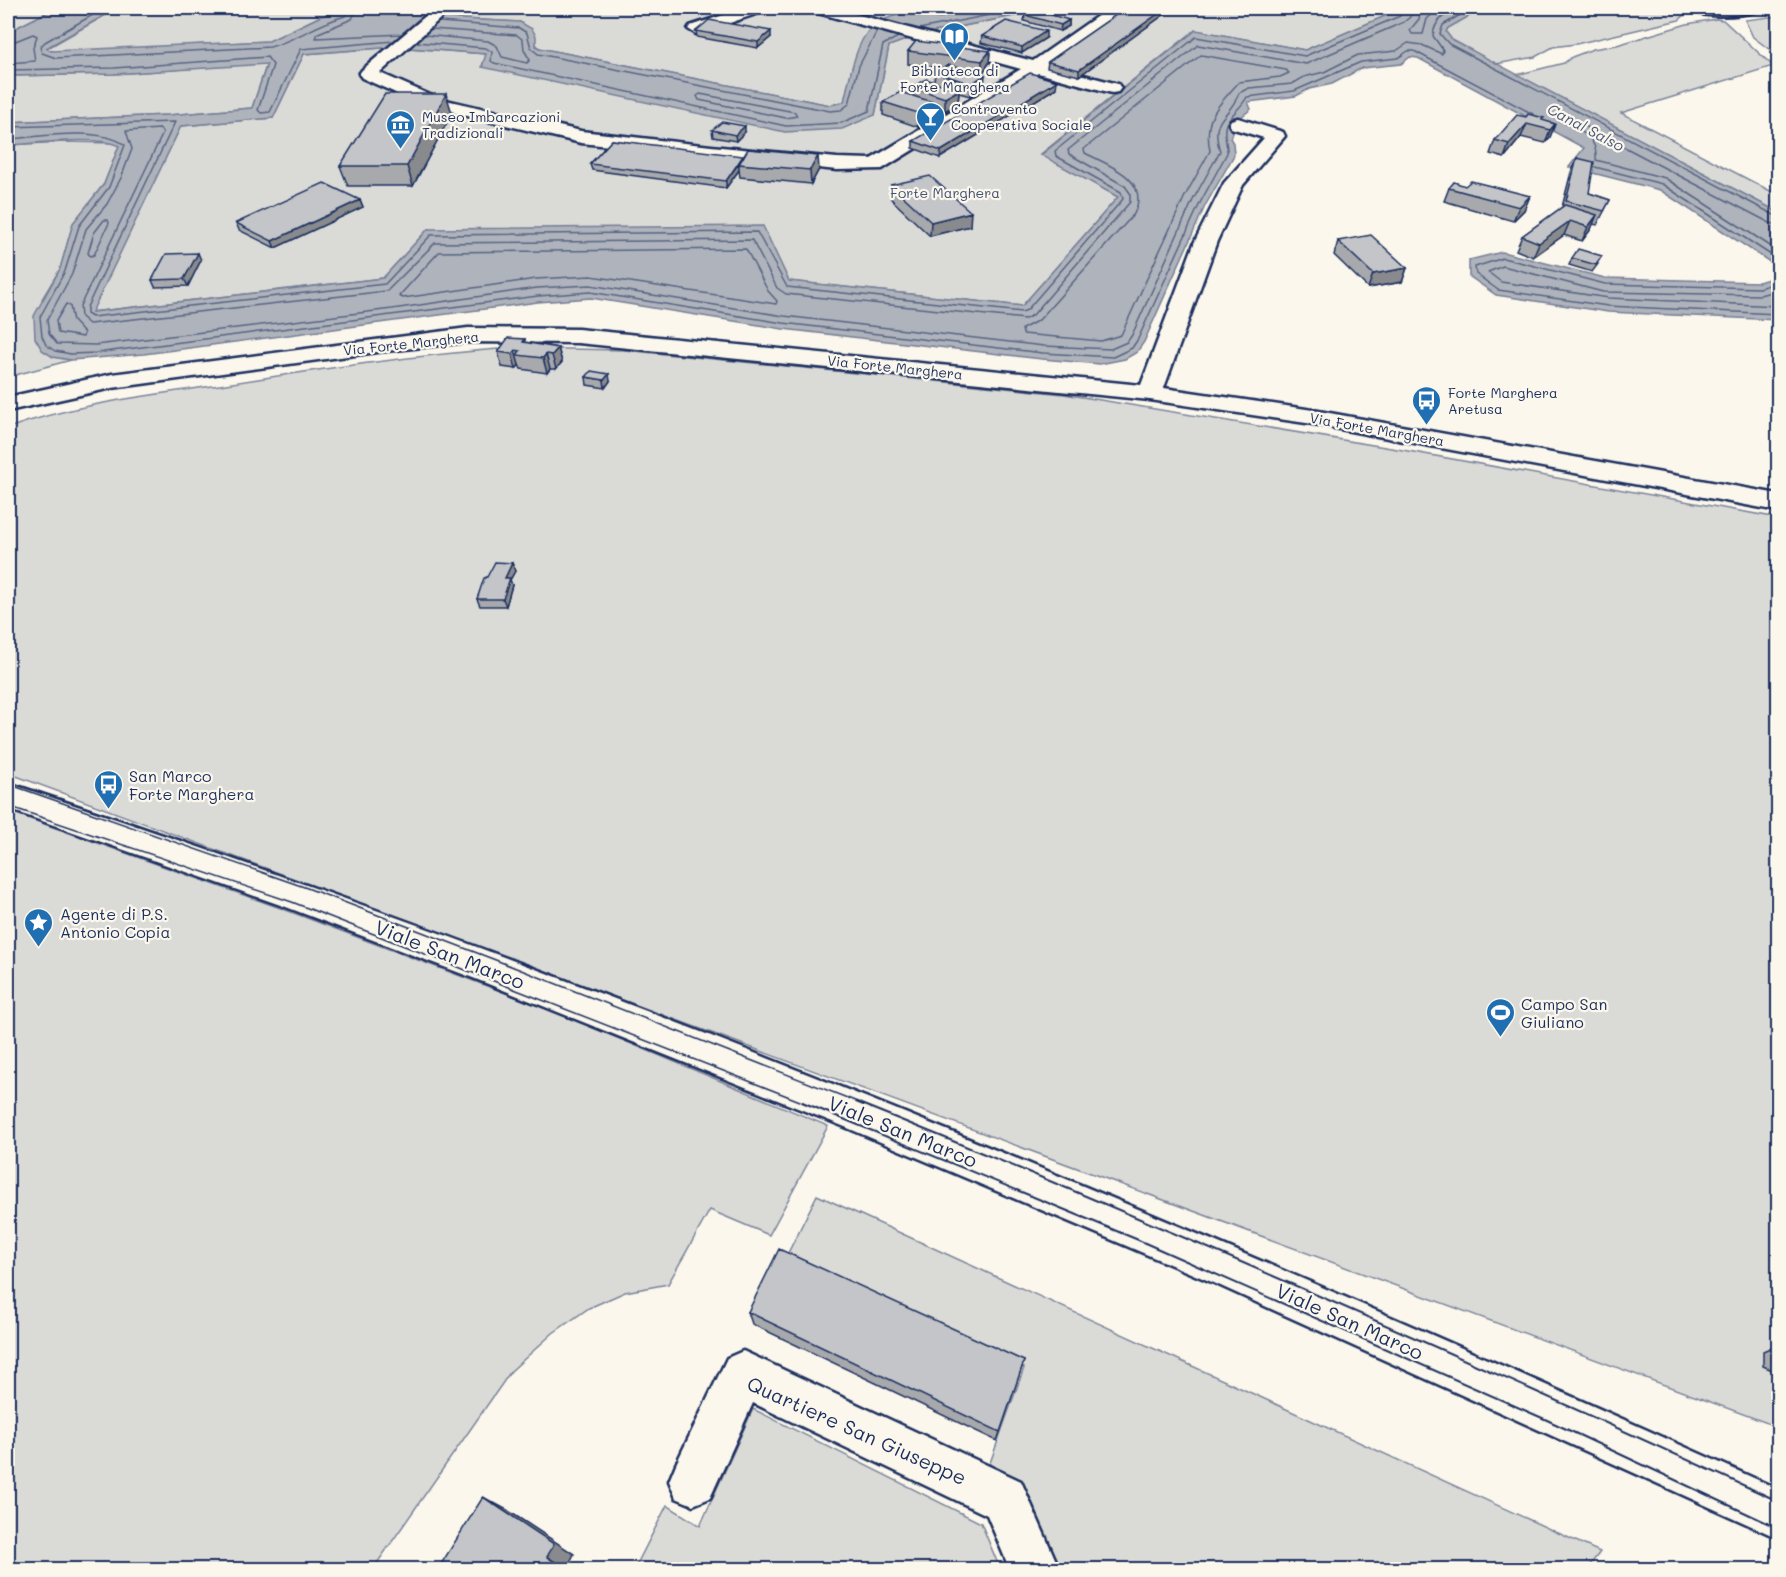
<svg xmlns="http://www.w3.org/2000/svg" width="1786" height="1577" font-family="Mali,sans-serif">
<rect width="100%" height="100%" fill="#fbf7ec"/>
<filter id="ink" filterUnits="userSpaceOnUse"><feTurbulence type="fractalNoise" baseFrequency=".0167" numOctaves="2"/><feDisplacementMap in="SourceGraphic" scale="12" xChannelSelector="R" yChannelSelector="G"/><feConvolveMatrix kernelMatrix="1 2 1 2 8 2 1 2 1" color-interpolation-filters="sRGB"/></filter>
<g filter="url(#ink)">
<path fill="#dadad7" stroke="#7a849a" stroke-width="1.5" d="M8 8H55L8 32Z
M118 8H357L321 16 269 41 56 52 46 49Z
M385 8H934L898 15 853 64 844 102 830 105 539 48 520 22 460 19Z
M1044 8H1404L1305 50 1195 30 1041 154 1118 197 1022 306 788 281 428 229 383 278 91 312 181 126 273 118 304 54 395 47 487 54 482 66 875 115 889 46 919 35 1038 11Z
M1478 8H1664L1686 14 1679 20 1576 44 1553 47 1535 57 1496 64 1452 40 1446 32 1448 28 1478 11Z
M1778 16V56L1753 37 1745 20Z
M1716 19 1723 20 1773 66 1621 113 1778 195V212L1516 75 1564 63 1572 57 1593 49 1617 45 1687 24Z
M267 63 252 108 168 115 8 122V76L115 74Z
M65 142 113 143 119 146 104 184 73 223 60 269 42 299 53 357 71 360 8 377V145Z
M511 348 624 350 1064 394 1397 449 1778 518V1427L8 773V428C78 403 152 395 226 384 321 369 415 355 511 348Z
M8 811 283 909 553 1011 828 1126 769 1235 710 1210 668 1284 625 1292 589 1308 553 1333 511 1371 373 1569H8Z
M817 1195 1600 1552 1586 1570 1048 1569 985 1477 1024 1368 787 1255Z
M753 1409 981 1523 1000 1569 642 1570 636 1566 667 1505 700 1526Z"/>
<path fill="#afb3bb" stroke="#747e96" stroke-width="1.5" d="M55 8H118L46 48 51 51 269 41 321 16 357 8H385L460 19 520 22 532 29 536 36V46L539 48 830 105 844 102C849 81 855 43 871 28 901 0 1002 8 1044 8L1038 11 919 35 889 46 875 115 842 129 785 132 482 67 486 54 395 47 304 54 273 118 181 126 92 312 383 278 428 229 763 226 789 281 1022 306 1118 197 1041 155 1196 30 1305 50 1404 8H1478V11L1448 28 1446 32 1452 40 1778 212V273L1770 262 1660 190 1569 167 1584 148 1418 58 1410 57 1401 64 1362 68 1332 84 1309 89 1296 96 1248 102 1251 109 1231 125 1233 132 1230 138 1233 143 1234 155 1205 206 1144 342 1137 352 1125 359 1100 364 1042 359 783 329 591 298 538 302 144 354 71 360 53 357 42 350 35 338 34 316 60 269 73 223 104 184 119 146C95 135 36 144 8 145V122L168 115 252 108 267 64 114 74 8 76V32Z
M1502 252 1605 278 1759 282 1778 276V320L1608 312 1496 295 1469 276V260Z"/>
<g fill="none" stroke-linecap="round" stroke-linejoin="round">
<path stroke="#566483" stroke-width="1.5" d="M105 8 45 42 40 47 42 53 56 58 270 47C296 40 317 24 345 16L349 8
M357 8 352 19 316 34V38L403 34
M934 8 933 16 936 18 988 8
M1412 8 1410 17 1404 22 1306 64 1198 45 1068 150 1069 154 1125 186 1130 193V202L1033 315 1025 319 786 294 777 288 752 240 435 243 387 291 89 324 81 317 80 306 163 133 160 129 126 131 132 149 121 178 107 204 86 229 72 274 47 320 49 334 57 344 96 345 392 309 537 288 590 285 784 316 1044 346 1111 349 1127 342 1132 335 1193 200 1220 151C1209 116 1229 120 1239 93L1249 88 1292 84 1304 77 1324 72 1358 55 1396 51 1408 43 1422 45 1442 54 1443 50 1433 36C1434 20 1446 13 1460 8
M1421 8 1419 19 1410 30 1412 34H1423L1427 19 1439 8
M1472 8 1443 25 1440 34 1449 44 1778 217
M439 22 519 28 527 33 531 48 538 54 830 111 841 110 849 104 859 66 877 31
M919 29 1025 8
M424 35 488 41 497 46 502 57 527 63 530 60 524 50 523 40 517 35 431 29
M416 42 486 48 492 52 491 61 494 63 786 126 841 123 869 111 883 45 898 37
M8 44 33 34 37 36 33 48 35 61 8 63
M1201 55 1286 70 1289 73 1280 77 1239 82C1218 106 1203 117 1210 151L1185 196 1121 335 1101 341 1023 334 1022 329 1039 320 1134 214C1151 179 1110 166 1085 153L1084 149Z
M8 70 114 68 267 57 273 65 258 110 261 113 270 112 301 49 394 41
M700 94 795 112 797 116 786 118 699 100 697 96Z
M8 127 175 122 87 307V314L92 317 385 284 431 235 757 232 787 287 1022 312 1027 310 1123 199 1121 192 1056 156 1055 151 1196 37 1305 56 1400 16 1404 8
M8 139C39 137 99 126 125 145L109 187 79 226 65 271 40 317 42 336 46 345 55 351 71 354 96 353 538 296 590 292 783 323 1043 353 1113 357 1132 348 1138 339 1200 203 1227 153C1228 143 1222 135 1226 124 1230 115 1242 107 1247 97L1294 91 1361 62 1398 58 1408 51H1414L1533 114
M1595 167 1662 184 1774 257 1778 263
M104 220H108L109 223 94 255 90 256 88 253 94 233Z
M1778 225 1770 223 1561 114 1557 115 1558 119C1578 131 1598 134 1596 160L1665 178 1778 251
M746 249 768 291 777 301 776 304 591 276 536 279 403 298 399 296 439 252Z
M1778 282 1759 288 1605 284 1503 258 1475 267 1476 274 1498 290 1608 306 1778 314
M1778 290 1760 295 1603 292 1503 266 1488 272 1501 282 1609 298 1778 306
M66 304 70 306 73 321 84 333 83 337 58 333 56 321Z"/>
<defs>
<path id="minor" d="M435 8H452L380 73 437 98 581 131 711 146 837 158 871 159 1021 69 811 11 809 8H833L1033 61 1109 8H1127L1049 66 1118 84 1121 88 1118 92 1112 93 1038 73 882 169 837 170 581 143 425 106 362 78 359 74 362 70Z
M745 8H767L765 11 712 29 711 34H696L688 29 690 26Z
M1688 8H1761L1759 11C1744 15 1698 20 1688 8Z
M1238 118 1283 132 1285 136 1243 185 1217 241 1164 388 1313 410 1778 494V511L1313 424 1150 400 578 343 468 342 377 352 112 388 8 411V397L112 374 468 328 578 329 1141 385 1195 241 1224 183 1264 138 1231 128 1229 124 1231 120Z
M8 783C612 981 1200 1227 1778 1489V1538L1214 1283 845 1127 473 978 286 907 8 809Z
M743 1351 1021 1481 1060 1570H1010L987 1515 753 1403 710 1498 693 1505 676 1498 669 1481 676 1464 727 1358Z"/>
</defs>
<use href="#minor" stroke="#1b2f5e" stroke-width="5"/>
<use href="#minor" fill="#fbf7ec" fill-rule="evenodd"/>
<path stroke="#1b2f5e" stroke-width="1.5" d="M8 784 307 888 493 959 860 1103
M8 806 292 902 805 1103"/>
<path stroke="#1b2f5e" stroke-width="2" d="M802 1102 1136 1239 1547 1420 1778 1528
M856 1102C1167 1226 1474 1362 1778 1501"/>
</g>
<path fill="#a8a9ad" stroke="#1b2f5e" stroke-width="1.5" d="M1126 8H1173L1079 76 1047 68 1048 62Z
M1025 15 1069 20V26L1060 31 1024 21Z
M696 31 771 37 758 48 697 37Z
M982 36 1046 38 1022 53 981 43Z
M908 51H990L989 63 982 74 978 73 984 88 970 96 959 93 958 103 945 111 935 108V117L918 127 883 115V102L912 96V87L934 82 935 72 942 68 908 64Z
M1056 88 940 158 913 148V141Z
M452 113 413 186H348L340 166Z
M1526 117 1555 124 1550 137 1545 143 1521 137 1504 158 1490 154 1495 140Z
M712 130 745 132 736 141 713 137Z
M612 140 819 169 811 184 740 177 739 170 726 188 592 170 590 164Z
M1577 158 1589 193 1610 200 1597 225 1593 224 1591 229 1582 241 1564 235 1533 257 1516 250 1522 236 1562 207 1571 172Z
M891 185 970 226 930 236 891 199Z
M1449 188 1530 196 1524 210 1513 221 1444 201Z
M360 200 363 207 275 248 239 230 236 223Z
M1338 241 1407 268 1402 282 1368 288 1334 255Z
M1572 258 1598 264 1592 272 1569 265Z
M201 260 188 286 155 287 152 280Z
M525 339V342L558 348 562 362 556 369H550L547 373 521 369 519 365 516 369 502 367 498 352Z
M586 377 610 381 605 388 587 385Z
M512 563 515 571 510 580 512 585 506 606H480L477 599 487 577Z
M748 1312 1024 1361 997 1441 752 1324Z
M1772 1347 1779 1350V1373L1763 1366V1351Z
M1617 1565 1621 1569H1606L1608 1567Z"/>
<path fill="#888a8d" stroke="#1b2f5e" stroke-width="1.5" d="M1166 8H1173L1079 76V70Z
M1069 20V26L1060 31 1061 25Z
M771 31V37L758 48V42Z
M1046 31V38L1022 53V47Z
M990 51 989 63 982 74V61Z
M985 75 984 88 970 96 971 84Z
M1057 81 1056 88 940 158 941 151Z
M959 90 958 103 945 111V98Z
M446 94 452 113 413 186 407 166Z
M936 103 935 117 918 127V113Z
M1527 124 1521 137 1504 158 1509 144Z
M1555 124 1550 137 1545 143 1550 130Z
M745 126V132L736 141 735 135Z
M744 156 739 164V170L726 188V181Z
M818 156 819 169 811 184 810 170Z
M1530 196 1524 210 1513 221 1519 207Z
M360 200 363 207 275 248 272 241Z
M971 212 970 226 930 236 931 222Z
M1597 215 1591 229 1582 241 1588 227Z
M1570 221 1564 235 1533 257 1539 243Z
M198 253 201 260 188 286 184 279Z
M1407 268 1402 282 1368 288 1373 274Z
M558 348 562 362 556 369 552 355Z
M515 350 519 365 516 369 512 354Z
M546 354 550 369 547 373 543 358Z
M609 374 610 381 605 388 604 380Z
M512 563 515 571 510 580 512 585 506 606 503 599 505 578Z
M483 1497 507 1510 574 1554 568 1567 572 1569H566L547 1557Z"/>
<path fill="#c3c5c9" stroke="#1b2f5e" stroke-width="1.5" d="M1126 8H1166L1079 70 1048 62Z
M1034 10 1069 20 1061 25 1025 15Z
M709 20 771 31 758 42 696 31Z
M1006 21 1046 31 1022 47 982 36Z
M916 41 990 51 982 61 908 51Z
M949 65 985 75 971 84 935 72Z
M1030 73 1057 81 941 151 913 141Z
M926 79 959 90 945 98 912 87Z
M900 92 936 103 918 113 883 102Z
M385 94H446L407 166H340Z
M1528 114 1544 118 1542 120 1555 124 1550 130 1527 124 1509 144 1495 140 1517 115 1526 117Z
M722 122 745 126 735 135 712 130Z
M612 140 743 156 726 181 590 164Z
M748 149 818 156 810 170 739 164Z
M1577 158 1594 162 1589 193 1610 200 1604 211 1566 201Z
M930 176 971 212 931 222 891 185Z
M1471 181 1530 196 1519 207 1449 188 1454 182 1465 186Z
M324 183 360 200 272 241 236 223Z
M1565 205 1597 215 1588 227 1570 221 1539 243 1522 236Z
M1371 235 1407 268 1373 274 1338 241Z
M1578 249 1602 256 1596 265 1572 258Z
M198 253 184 279 152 280 166 254Z
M508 338 525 339 523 342 558 348 552 355 546 354 543 358 517 355 520 351 515 350 512 354 498 352Z
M591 371 609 374 604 380 586 377Z
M495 562 512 563 505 578H510L503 599H477L484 578 487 577Z
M779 1249 1024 1361 1000 1432 748 1312Z
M1772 1347 1779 1350V1365L1772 1362Z
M483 1497 554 1544 547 1557 566 1569H438Z
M1617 1565 1621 1569H1613Z"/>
</g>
<defs>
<symbol id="library-pin" viewBox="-11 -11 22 30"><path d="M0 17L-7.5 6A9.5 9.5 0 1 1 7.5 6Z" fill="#1f6fb2" stroke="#fbf7ec"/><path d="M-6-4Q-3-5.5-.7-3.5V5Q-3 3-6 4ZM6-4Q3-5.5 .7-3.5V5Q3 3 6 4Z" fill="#fff"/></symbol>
<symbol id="bar-pin" viewBox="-11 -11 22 30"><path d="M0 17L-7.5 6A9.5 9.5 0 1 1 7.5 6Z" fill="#1f6fb2" stroke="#fbf7ec"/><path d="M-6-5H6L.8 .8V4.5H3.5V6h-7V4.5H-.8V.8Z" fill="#fff"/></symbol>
<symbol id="museum-pin" viewBox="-11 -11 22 30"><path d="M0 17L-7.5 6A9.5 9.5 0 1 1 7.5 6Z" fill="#1f6fb2" stroke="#fbf7ec"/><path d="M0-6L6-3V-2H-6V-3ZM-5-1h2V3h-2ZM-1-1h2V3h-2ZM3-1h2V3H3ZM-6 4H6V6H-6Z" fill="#fff"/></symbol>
<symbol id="bus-pin" viewBox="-11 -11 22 30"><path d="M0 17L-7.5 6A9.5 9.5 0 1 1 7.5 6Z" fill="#1f6fb2" stroke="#fbf7ec"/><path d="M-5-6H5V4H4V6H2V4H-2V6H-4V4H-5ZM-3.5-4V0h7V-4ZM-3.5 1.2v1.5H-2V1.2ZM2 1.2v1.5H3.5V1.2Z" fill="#fff"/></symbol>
<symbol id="sight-pin" viewBox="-11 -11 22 30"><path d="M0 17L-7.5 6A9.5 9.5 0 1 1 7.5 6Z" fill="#1f6fb2" stroke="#fbf7ec"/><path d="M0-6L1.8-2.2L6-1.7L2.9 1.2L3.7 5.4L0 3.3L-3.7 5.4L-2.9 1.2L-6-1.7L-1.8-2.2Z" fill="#fff"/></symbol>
<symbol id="stadium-pin" viewBox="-11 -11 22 30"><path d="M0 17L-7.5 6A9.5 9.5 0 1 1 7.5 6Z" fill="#1f6fb2" stroke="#fbf7ec"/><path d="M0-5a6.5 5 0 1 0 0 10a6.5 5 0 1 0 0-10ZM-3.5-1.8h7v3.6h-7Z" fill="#fff"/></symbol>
</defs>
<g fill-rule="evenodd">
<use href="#library-pin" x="938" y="20" width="33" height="45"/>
<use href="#bar-pin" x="914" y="100" width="33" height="45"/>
<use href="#museum-pin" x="384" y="108" width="33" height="45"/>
<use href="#bus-pin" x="1410" y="384" width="33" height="45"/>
<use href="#bus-pin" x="92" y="768" width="33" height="45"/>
<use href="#sight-pin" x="22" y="906" width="33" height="45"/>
<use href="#stadium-pin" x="1484" y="996" width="33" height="45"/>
</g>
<g text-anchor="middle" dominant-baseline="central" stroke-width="4.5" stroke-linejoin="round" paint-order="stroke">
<g font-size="14" fill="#1b2f5e" stroke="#fbf7ec" text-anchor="start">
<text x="955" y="70" text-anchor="middle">Biblioteca di<tspan x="955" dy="16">Forte Marghera</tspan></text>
<text x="951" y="108">Controvento<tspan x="951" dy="16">Cooperativa Sociale</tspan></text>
<text x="422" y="116">Museo Imbarcazioni<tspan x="422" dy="16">Tradizionali</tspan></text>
<text x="1448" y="392">Forte Marghera<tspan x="1448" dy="16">Aretusa</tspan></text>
</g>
<g font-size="14" fill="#415176" stroke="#fbf7ec">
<text x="945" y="192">Forte Marghera</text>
</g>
<g font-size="14" fill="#1b2f5e" stroke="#fbf7ec">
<text transform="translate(411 343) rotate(-6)">Via Forte Marghera</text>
<text transform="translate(895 367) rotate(6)">Via Forte Marghera</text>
<text transform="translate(1377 429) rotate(10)">Via Forte Marghera</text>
</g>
<g font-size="15" font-style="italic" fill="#47577a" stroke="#fbf7ec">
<text transform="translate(1586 127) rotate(28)">Canal Salso</text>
</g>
<g font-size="16" fill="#1b2f5e" stroke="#fbf7ec" text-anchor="start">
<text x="129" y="775">San Marco<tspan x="129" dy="18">Forte Marghera</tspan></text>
<text x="60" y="913">Agente di P.S.<tspan x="60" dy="18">Antonio Copia</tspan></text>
<text x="1521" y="1003">Campo San<tspan x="1521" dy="18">Giuliano</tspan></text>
</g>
<g font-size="20" fill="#1b2f5e" stroke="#fbf7ec">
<text transform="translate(450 954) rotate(21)">Viale San Marco</text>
<text transform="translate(903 1131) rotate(22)">Viale San Marco</text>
<text transform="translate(1350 1321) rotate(24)">Viale San Marco</text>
<text transform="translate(857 1430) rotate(24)">Quartiere San Giuseppe</text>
</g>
</g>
<rect width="1786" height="1577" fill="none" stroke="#fbf7ec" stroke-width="30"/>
<rect x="15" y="15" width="1756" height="1547" fill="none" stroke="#1b2f5e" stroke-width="2" filter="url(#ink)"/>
</svg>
